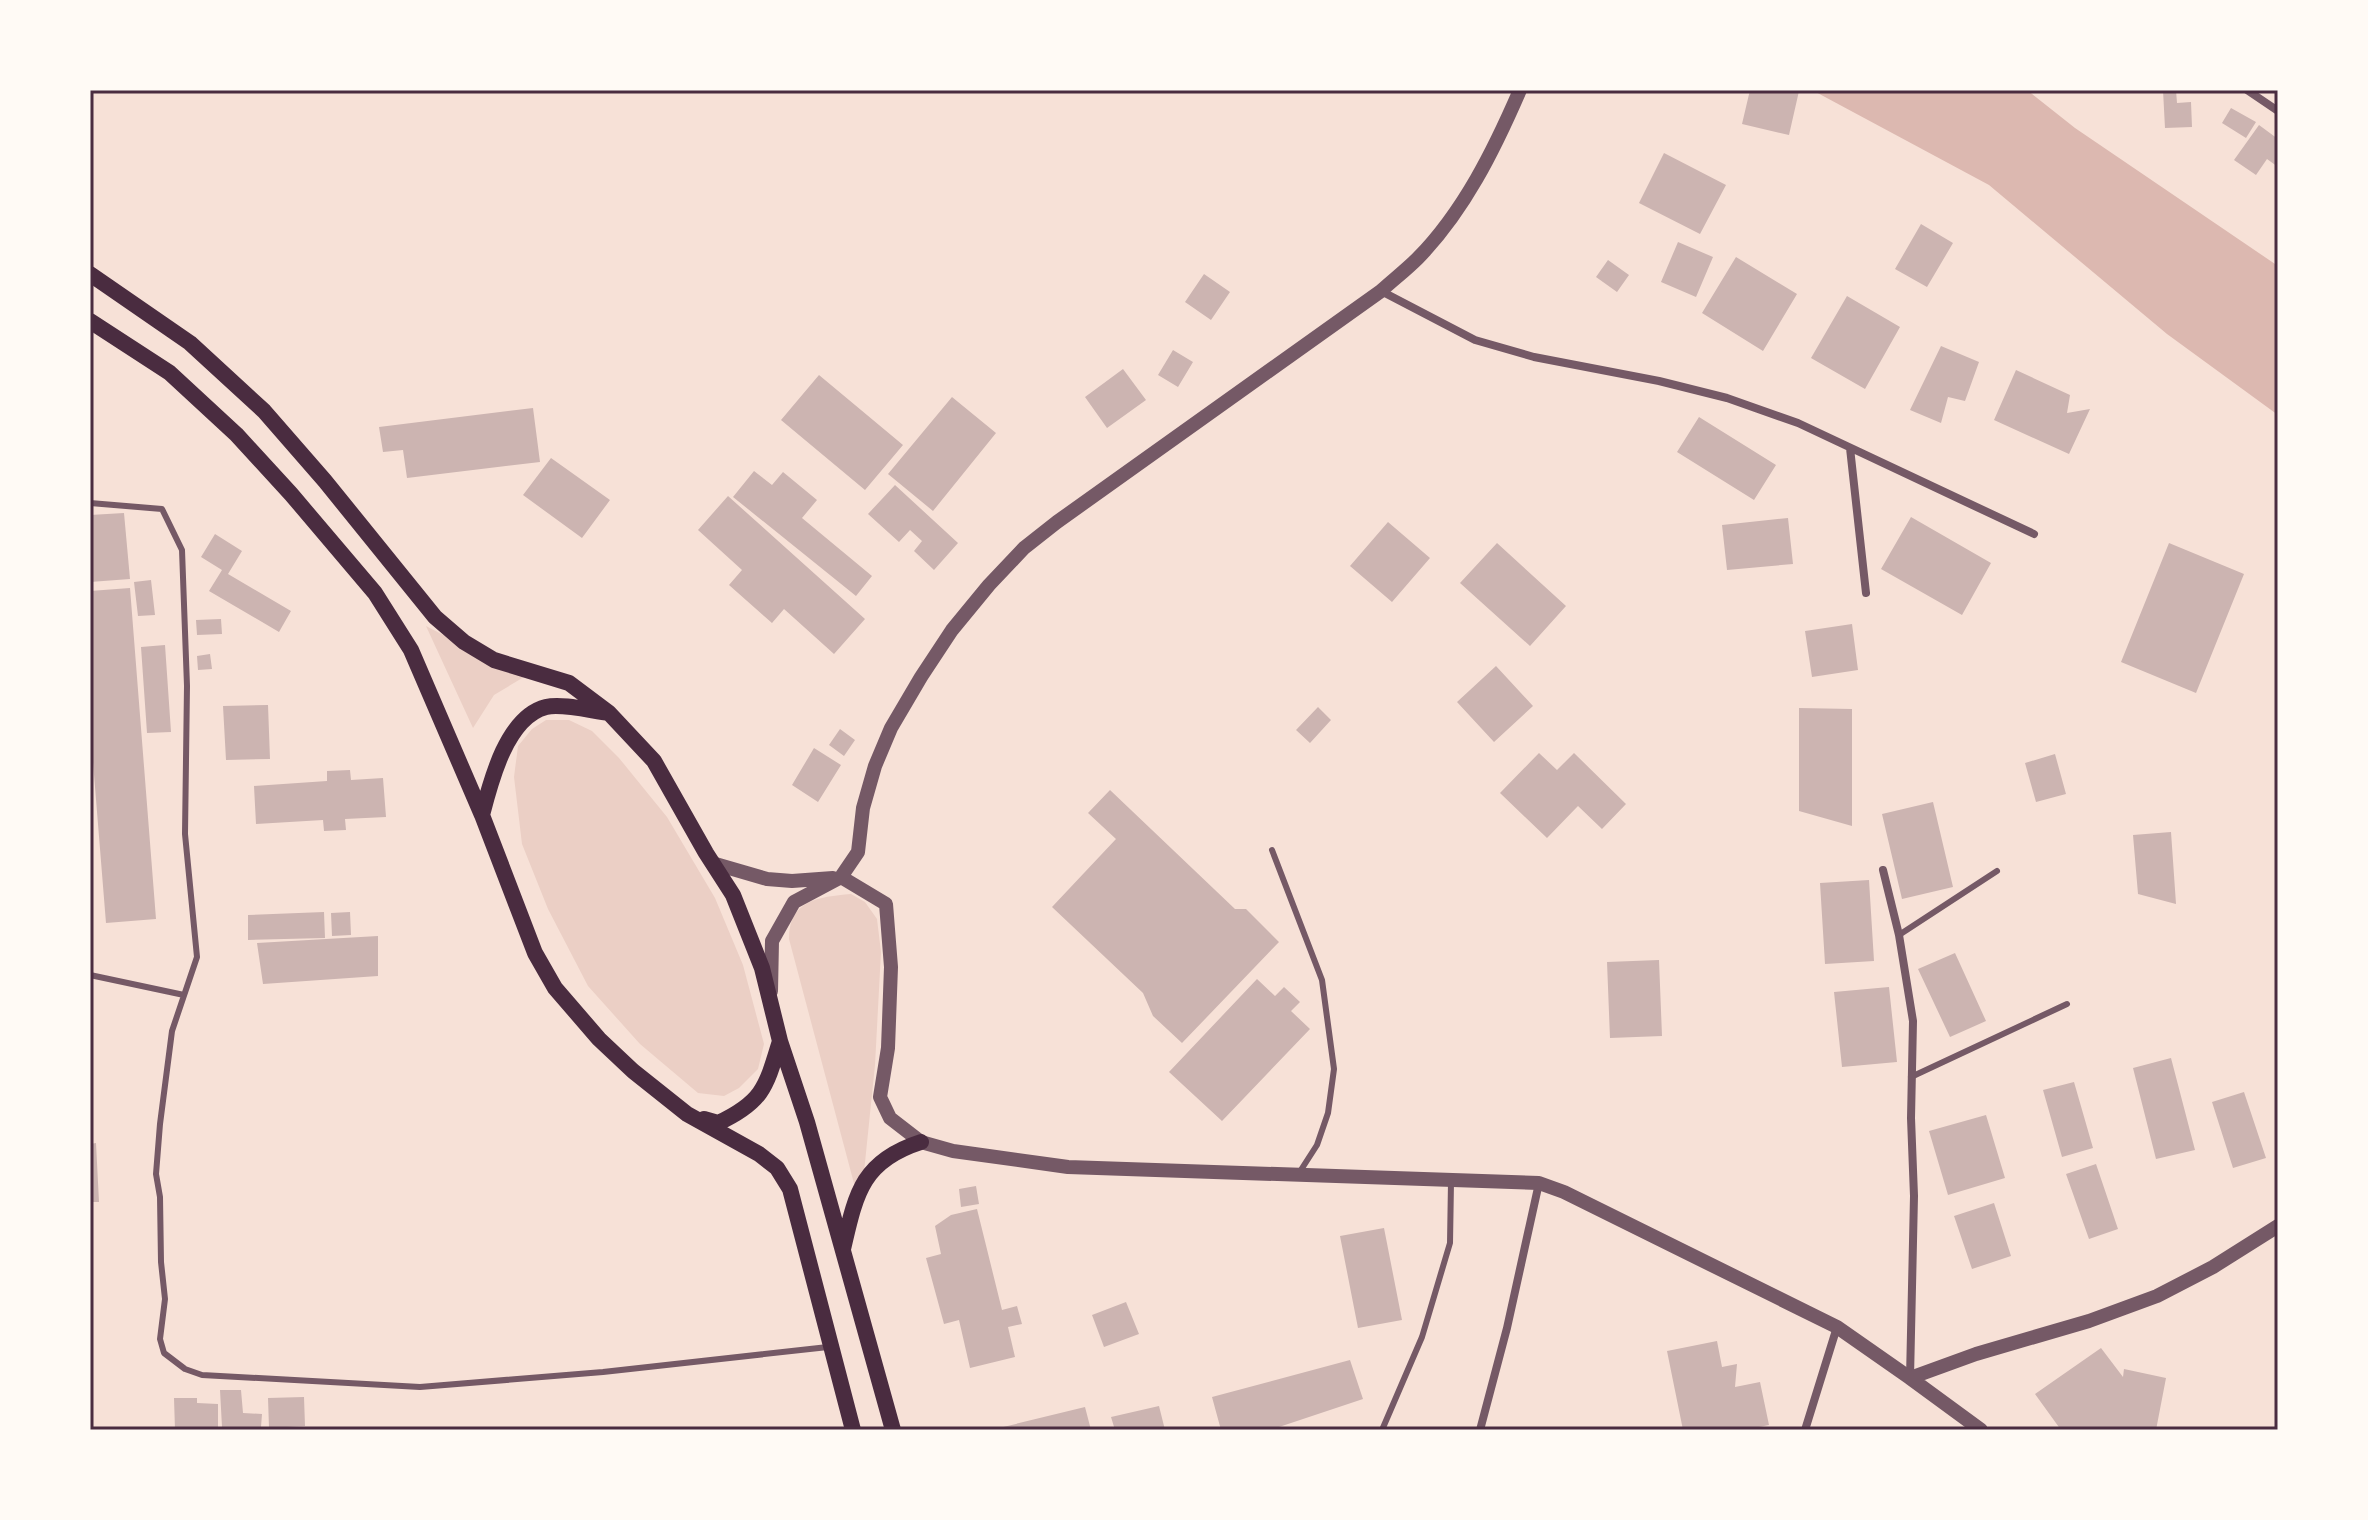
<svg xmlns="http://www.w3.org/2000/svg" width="2368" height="1520" font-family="'Fira Sans',sans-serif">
<rect width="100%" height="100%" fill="#f7e1d7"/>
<path fill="#ebcfc5" d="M426 626 524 677 494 695 473 728Z
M546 720H569L592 731 619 758 667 817 715 898 743 965 764 1044 758 1069 739 1088 724 1096 698 1093 640 1044 588 986 548 909 522 844 514 777 518 746 532 729Z
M851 894 865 902 877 919 881 952 875 1065 864 1172 856 1191 789 939C789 900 818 897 851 894Z"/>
<path fill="#dcb8b0" d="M1812 90H2027L2075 128 2278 266V415L2167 334 1989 185Z"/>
<path fill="#ccb4b1" d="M1750 90 1799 91 1789 135 1742 124Z
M2163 90H2176L2177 103 2191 102 2192 127 2165 128Z
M2231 108 2256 122 2246 138 2222 123Z
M2259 125 2278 139V167L2267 159 2256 175 2234 160Z
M1664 153 1726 185 1700 234 1639 203Z
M1921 224 1953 243 1927 287 1895 269Z
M1678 242 1713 257 1696 297 1661 282Z
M1736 257 1797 294 1763 351 1702 313Z
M1608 260 1629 275 1617 292 1596 277Z
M1204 274 1230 292 1211 320 1185 302Z
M1847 296 1900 327 1865 389 1811 358Z
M1941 346 1979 362 1965 401 1948 397 1941 423 1910 410Z
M1173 350 1193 362 1178 387 1158 375Z
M1123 369 1146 400 1107 428 1085 397Z
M2016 370 2070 395 2067 413 2090 409 2069 454 1994 420Z
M819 375 903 445 865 490 781 420Z
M952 397 996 433 933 511 888 474Z
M533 408 540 462 407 478 403 450 383 452 379 427Z
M1699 417 1776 465 1754 500 1677 452Z
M551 458 610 500 582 538 523 495Z
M754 471 772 485 783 472 817 500 802 518 872 576 856 596 733 497Z
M895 485 958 543 934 570 914 551 922 541 910 530 899 542 868 514Z
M728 496 865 619 834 654 784 609 772 623 729 585 742 570 698 530Z
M124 513 130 579 90 582V515Z
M1911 517 1991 563 1962 615 1881 569Z
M1788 518 1793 564 1727 570 1722 525Z
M1388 522 1430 558 1392 602 1350 566Z
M215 534 242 551 228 574 291 611 279 632 209 591 222 570 201 557Z
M1497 543 1566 606 1530 646 1460 583Z
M2169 543 2244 574 2196 693 2121 662Z
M151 580 155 615 138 616 134 582Z
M130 588 156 919 106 923 90 725V591Z
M221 619 222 634 197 635 196 620Z
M1852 624 1858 670 1812 677 1805 631Z
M165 645 171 732 147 733 141 647Z
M210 654 212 669 198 670 197 656Z
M1496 666 1533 706 1494 742 1457 702Z
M268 705 270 759 226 760 223 706Z
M1318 707 1331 720 1310 743 1296 730Z
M1799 708 1852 709V826L1799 811Z
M840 729 855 740 844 756 829 745Z
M814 748 841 765 818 802 792 785Z
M1539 753 1557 770 1574 753 1626 804 1602 829 1578 806 1547 838 1500 793Z
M2055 754 2066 794 2036 802 2025 763Z
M350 770 351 780 383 778 386 817 345 819 346 830 324 831 323 820 256 824 254 786 327 781V771Z
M1110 790 1235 909H1246L1279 942 1182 1043 1153 1016 1143 993 1052 907 1116 839 1088 813Z
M1933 802 1953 887 1902 899 1882 814Z
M2171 832 2176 904 2138 894 2133 835Z
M1869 880 1874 961 1825 964 1820 883Z
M324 912 325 938 248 940V915Z
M350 912 351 935 332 936 331 913Z
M378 936V976L263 984 257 943Z
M1955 953 1986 1021 1950 1037 1918 969Z
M1659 960 1662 1036 1610 1038 1607 962Z
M1257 979 1275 996 1284 987 1300 1002 1291 1011 1310 1029 1222 1121 1169 1072Z
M1889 987 1897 1062 1842 1067 1834 992Z
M2171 1058 2195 1150 2156 1159 2133 1068Z
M2074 1082 2093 1148 2062 1157 2043 1090Z
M2244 1092 2266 1158 2233 1168 2212 1102Z
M1986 1115 2005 1178 1948 1195 1929 1131Z
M96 1143 99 1202H90V1144Z
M2096 1164 2118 1229 2089 1239 2066 1174Z
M976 1186 979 1204 961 1207 959 1189Z
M1994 1203 2011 1256 1972 1269 1954 1216Z
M977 1209 1002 1310 1017 1306 1022 1324 1008 1327 1015 1357 970 1368 959 1320 944 1324 926 1258 941 1254 935 1226 951 1215Z
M1384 1228 1402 1320 1358 1328 1340 1236Z
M1126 1302 1139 1334 1104 1347 1092 1315Z
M1717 1341 1722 1367 1737 1364 1735 1387 1760 1382 1769 1425 1744 1430H1683L1667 1351Z
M2101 1348 2123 1377 2124 1369 2166 1378 2156 1430H2112L2113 1427 2107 1430H2061L2035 1394Z
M1350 1360 1363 1399 1270 1430H1221L1212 1397Z
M220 1390H241L243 1413 262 1414 261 1427H222Z
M304 1397 305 1426 269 1428 268 1398Z
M174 1398H197V1403L218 1404V1430H175Z
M1159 1406 1165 1430H1115L1111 1417Z
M1085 1407 1091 1430H996L995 1429Z"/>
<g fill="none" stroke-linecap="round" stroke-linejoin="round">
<path stroke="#755966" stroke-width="6" d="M90 503 162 509 182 550 187 686 185 834 197 957 172 1031 160 1124 156 1174 160 1197 161 1262 165 1299 160 1339 164 1353 185 1369 202 1375 420 1387 603 1372 828 1347
M1272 850 1322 980 1334 1069 1328 1113 1317 1145 1299 1173
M1899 935 1997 871
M90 975 184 995
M1911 1077 2067 1004
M1382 1430 1422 1337 1450 1243 1451 1182"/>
<path stroke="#755966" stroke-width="8" d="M2247 90 2278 111
M1381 291 1475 340 1534 357 1659 381 1727 398 1798 423 2034 534
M1850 448 1866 593
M1883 870 1899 935 1913 1021 1911 1118 1914 1196 1910 1378
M1480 1430 1507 1328 1539 1183
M1805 1430 1837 1327"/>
<path stroke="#755966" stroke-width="14" d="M712 863 767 879 792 881 833 878
M841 877 886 904 891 967 888 1048 880 1097 890 1118 921 1142 953 1151 1068 1167 1539 1183 1564 1192 1837 1327 1910 1378 1976 1354 2089 1321 2157 1296 2213 1267 2278 1226
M771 991 772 941 794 902 841 877 858 852 863 808 875 766 891 728 921 677 952 630 989 585 1024 548 1057 522 1381 291C1393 280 1406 270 1418 258 1464 211 1494 150 1520 90
M1910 1378 1981 1430"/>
<path stroke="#4a2c40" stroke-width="16" d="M90 274 190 343 264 411 325 481 435 617 464 642 494 660 569 683 609 713 654 761 706 853 733 895 762 968 780 1041 807 1122 893 1430
M90 321 170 373 236 434 291 494 375 593 411 650 482 815 535 953 555 988 599 1039 633 1071 687 1114 759 1154 777 1168 790 1189 853 1430
M482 815C491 780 507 717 546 707 562 703 592 711 609 713
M704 1119 718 1123C763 1102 766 1087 780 1041
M843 1249C856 1193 862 1161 921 1142"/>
</g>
<rect width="2368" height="1520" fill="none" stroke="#fffaf5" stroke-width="184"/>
<rect x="92" y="92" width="2184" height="1336" fill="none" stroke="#4a2c40" stroke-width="3"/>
</svg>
